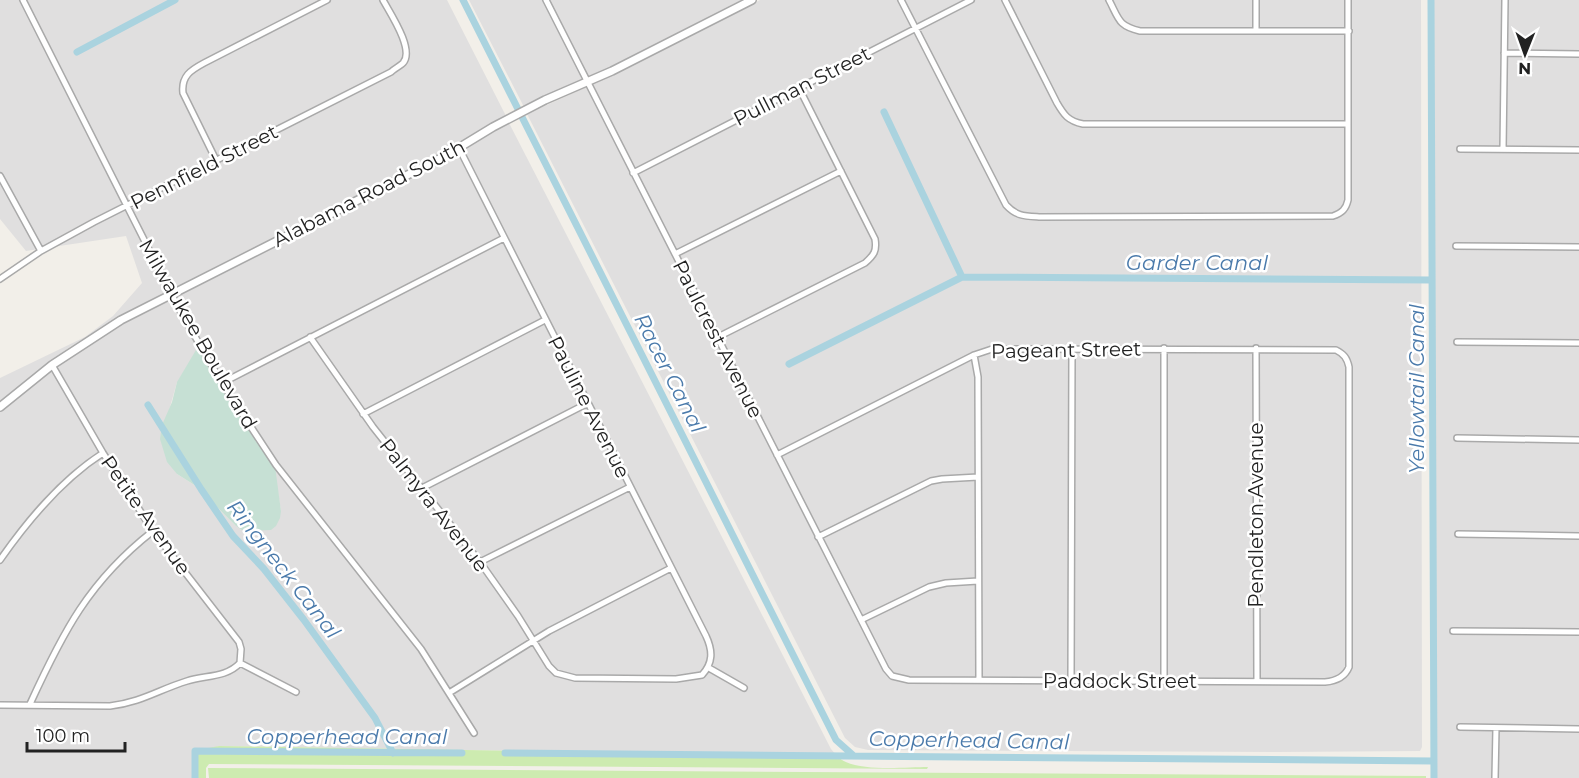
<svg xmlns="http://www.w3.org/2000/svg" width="1579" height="778" font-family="Montserrat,sans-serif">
<rect width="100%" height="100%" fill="#f2efe9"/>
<path fill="#e0dfdf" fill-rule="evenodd" d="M0 0H447L506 116 445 152 120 317 70 347 0 402V378L85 337 113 316 142 283 126 236 26 251 0 219Z
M469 0H744L611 68 524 107Z
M760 0H1421L1422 747 1420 751 1278 752 868 750 855 747 845 738 527 114 613 75Z
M1434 0H1579V778H1435Z
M509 123 831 749 837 756 219 746 194 757 192 778H0V412L54 368 123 324 448 158ZM177 382 278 492 281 511 235 525 196 486 177 474 168 414Z"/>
<path fill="#cdebb0" d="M219 746 837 756C853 773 904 767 928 767L927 769 209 764 206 768V778H192L194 757 198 750Z
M208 768 1426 776V778H209Z"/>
<path fill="#c6e0d4" d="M200 346 275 466 281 511 280 518 276 526 271 530 249 531 242 530 235 525 196 486 177 474 167 462 160 439 162 425 172 402 177 382 196 350Z"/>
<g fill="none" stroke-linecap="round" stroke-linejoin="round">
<path stroke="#aad3df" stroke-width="7" d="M463 0 836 740 854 756
M1431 0 1434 778
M77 52 175 0
M884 112 962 277
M789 364 962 277 1431 280
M148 405 201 489 233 536 264 569 304 620 375 718 393 753
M505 753 1433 761
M195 778V751L462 753"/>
<defs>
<path id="minor" d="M23 0 179 309 222 383 276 465 421 649 474 733
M546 0 886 669 892 676 909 680 1325 682C1336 681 1345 677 1349 667V367C1347 358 1344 354 1336 350L992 349 974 355 777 455
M901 0 1006 205C1016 216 1024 216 1039 217L1333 216C1342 213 1346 209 1348 200V0
M1005 0 1057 103C1064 115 1068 121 1083 124H1348
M1109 0C1119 19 1118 26 1140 31H1349
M1256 0V31
M1504 53 1579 54
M1460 149 1579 150
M1503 149 1505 0
M216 160 183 93C181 76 191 70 204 63L327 0
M633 173 971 0
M0 176 41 251
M1456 246 1579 247
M675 254 841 171
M0 279 41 251 94 222 391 72C394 69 400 66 403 63 415 50 390 13 383 0
M310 337 373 427 480 562 518 616 549 666 556 673 575 678 676 679 702 675C713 663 713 651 706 636L459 148
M718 337 865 263C874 255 877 251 875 239L799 88
M1457 342 1579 343
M1256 348 1257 681
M974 355 978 377 979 680
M52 365 103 453 153 531 239 642 241 649 240 663
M222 383 504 238
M363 414 545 320
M1457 438 1579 440
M422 488 588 403
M1458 534 1579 536
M818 537 931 481 942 479 978 477
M0 560C28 520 61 480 103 453
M480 562 630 487
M861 620 929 587 946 583 978 581
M1453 631 1579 632
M240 663 296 692
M709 668 744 688
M1071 681 1072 348
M1164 681V348
M449 693 549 631 671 568
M30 704C63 632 89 581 153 531
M0 705 110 706C142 702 158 690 187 681 205 675 226 678 240 663
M1460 727 1579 729
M1495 778 1496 728"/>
<path id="tertiary" d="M0 407 52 365 121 320 447 155 493 127 545 100 612 71 752 0"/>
</defs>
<use href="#minor" stroke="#a9a9a9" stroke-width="8"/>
<use href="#tertiary" stroke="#a9a9a9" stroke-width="10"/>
<use href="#minor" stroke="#fff" stroke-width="5"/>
<use href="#tertiary" stroke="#fff" stroke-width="7"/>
</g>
<g text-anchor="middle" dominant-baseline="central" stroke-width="5" stroke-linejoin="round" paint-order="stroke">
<g font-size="20" fill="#222" stroke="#fff">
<text transform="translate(802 86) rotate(-27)">Pullman Street</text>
<text transform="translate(204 167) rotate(-27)">Pennfield Street</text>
<text transform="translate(369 193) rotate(-27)">Alabama Road South</text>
<text transform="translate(198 334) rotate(60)">Milwaukee Boulevard</text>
<text transform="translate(718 339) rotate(63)">Paulcrest Avenue</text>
<text transform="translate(1066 350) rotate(-1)">Pageant Street</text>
<text transform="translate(589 407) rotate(63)">Pauline Avenue</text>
<text transform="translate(434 505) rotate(52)">Palmyra Avenue</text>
<text transform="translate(146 515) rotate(55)">Petite Avenue</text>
<text transform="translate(1256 515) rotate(-90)">Pendleton Avenue</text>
<text x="1120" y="681">Paddock Street</text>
</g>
<g font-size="21" font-style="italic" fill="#4a7aab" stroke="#fff">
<text x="1197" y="262">Garder Canal</text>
<text transform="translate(670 373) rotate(63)">Racer Canal</text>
<text transform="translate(1416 389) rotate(-90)">Yellowtail Canal</text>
<text transform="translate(284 569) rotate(52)">Ringneck Canal</text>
<text x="347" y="736">Copperhead Canal</text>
<text transform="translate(969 740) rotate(1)">Copperhead Canal</text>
</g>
</g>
<g transform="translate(1525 54) rotate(181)" stroke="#ffffff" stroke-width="4.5" paint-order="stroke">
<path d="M0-4.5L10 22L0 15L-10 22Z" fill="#222222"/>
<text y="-9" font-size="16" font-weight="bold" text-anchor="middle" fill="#222222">N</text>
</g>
<path d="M27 742v9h98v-9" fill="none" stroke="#222222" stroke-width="3"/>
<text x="36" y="742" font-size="18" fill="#222222" stroke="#ffffff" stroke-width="4.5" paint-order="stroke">100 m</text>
</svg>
